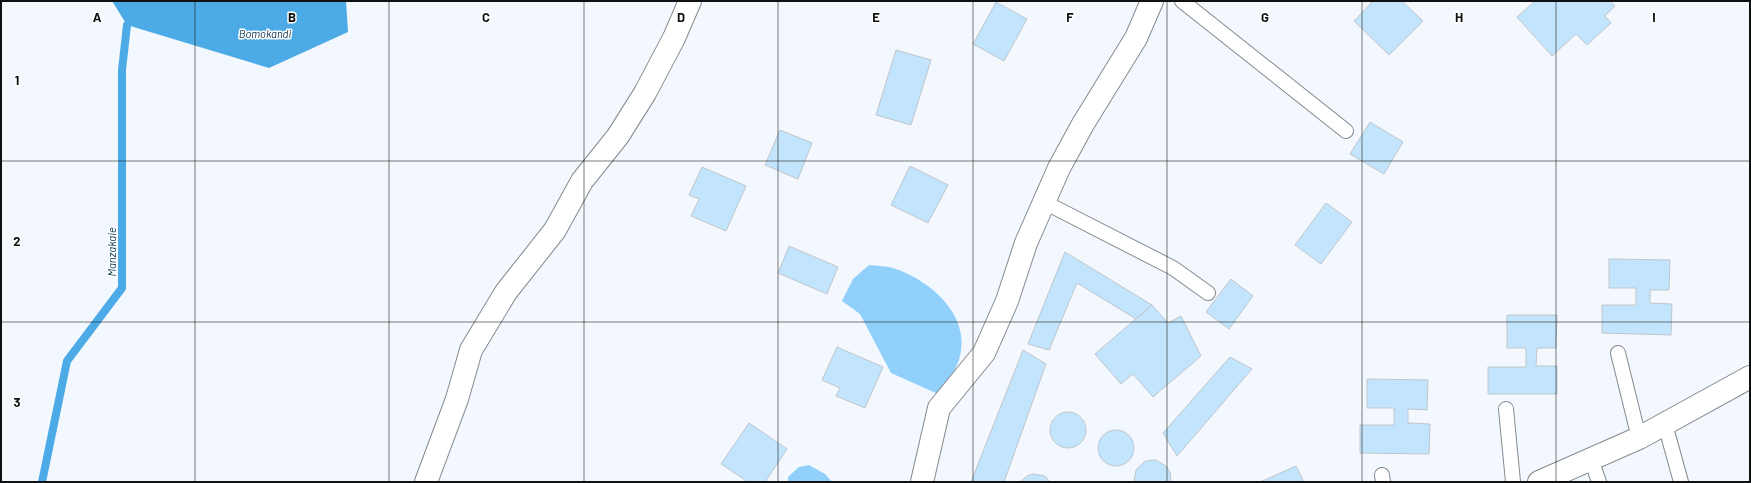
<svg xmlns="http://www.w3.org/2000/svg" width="1751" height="483" font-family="Barlow,sans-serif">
<rect width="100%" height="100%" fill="#f2f8fd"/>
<path fill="#91d0fb" d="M869 265C877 266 886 266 893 268 931 280 973 317 959 360 955 372 945 384 938 394L891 373 860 314 842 301 853 279Z
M809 465 825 474 832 482H788V477L799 467Z"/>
<path fill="#4cabe6" d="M112 1H346L348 32 269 68 127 25Z"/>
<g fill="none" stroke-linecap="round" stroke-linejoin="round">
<path stroke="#4cabe6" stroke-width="8" d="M42 482 67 361 122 288V70L127 25"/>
</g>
<path fill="#c2e4fd" stroke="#c0c6ca" d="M1373 1H1402L1423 21 1389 55 1354 21Z
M1535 1H1610L1615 6 1605 16 1611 23 1587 45 1576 34 1552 56 1517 17Z
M996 2 1027 19 1004 61 973 44Z
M896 50 931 60 911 125 876 115Z
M1370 122 1403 142 1384 174 1350 154Z
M780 130 812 143 798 179 765 165Z
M910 166 948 185 928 223 891 205Z
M702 167 746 186 726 231 691 216 699 199 689 195Z
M1326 203 1352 222 1321 264 1295 245Z
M789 246 838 267 827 294 778 273Z
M1065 252 1152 305 1136 319 1077 283 1049 350 1028 344Z
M1609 259 1670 260 1669 290H1650V303L1672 304 1671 335 1602 333V305H1636V288H1609Z
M1231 279 1253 296 1229 329 1206 312Z
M1152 305 1168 323 1181 316 1201 356 1153 397 1133 374 1121 384 1095 354Z
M1507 315H1557L1556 348H1537L1536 366H1557V394H1488V367H1526V348H1507Z
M837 347 883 367 865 408 836 396 840 388 822 380Z
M1023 350 1046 364 1004 482H971Z
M1230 357 1252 369 1177 456 1163 433Z
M1367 379 1428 380 1427 410 1408 409V423L1430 424 1429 454 1360 453V425H1394V408H1367Z
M1050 430a18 18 0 1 1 36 0a18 18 0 1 1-36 0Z
M749 423 787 449 765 482H748L721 464Z
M1098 448a18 18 0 1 1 36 0a18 18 0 1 1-36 0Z
M1150 460H1156L1166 466 1170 472 1171 482H1134L1136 470 1144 462Z
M1296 466 1304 482H1260Z
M1033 474 1045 476 1050 482H1020L1027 476Z"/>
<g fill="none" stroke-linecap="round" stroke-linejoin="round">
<defs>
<path id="service" d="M1182 1 1346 131
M1044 202 1173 268 1208 293
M1618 353 1639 438
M1506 409 1513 482
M1665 424 1681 482
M1591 459 1599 482
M1382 475 1383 482"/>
<path id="minor" d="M426 482 457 399 471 350 506 292 555 230 582 181 618 136 645 93 674 38 690 1
M922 482 939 408 984 353 1007 301 1026 243 1059 168 1083 124 1136 38 1152 1
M1539 482 1639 438 1750 377"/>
</defs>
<use href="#service" stroke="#848a8e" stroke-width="16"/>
<use href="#minor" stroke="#848a8e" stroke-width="24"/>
<use href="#service" stroke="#fff" stroke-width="14"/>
<use href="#minor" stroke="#fff" stroke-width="22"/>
</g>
<path fill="none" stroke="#0e1011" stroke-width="1" stroke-opacity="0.55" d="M195 1V482M389 1V482M584 1V482M778 1V482M973 1V482M1167 1V482M1362 1V482M1556 1V482M1 161H1750M1 322H1750"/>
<g text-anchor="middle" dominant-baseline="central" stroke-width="3" stroke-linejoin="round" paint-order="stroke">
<g font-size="11" font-style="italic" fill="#052f47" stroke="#fff">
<text x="265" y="33">Bomokandi</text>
<text transform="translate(111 252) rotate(-90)">Manzakaie</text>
</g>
</g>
<g font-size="13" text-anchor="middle" font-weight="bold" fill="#0e1011" stroke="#fff" stroke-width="3" stroke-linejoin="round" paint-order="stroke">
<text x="97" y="22">A</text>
<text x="292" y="22">B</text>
<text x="486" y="22">C</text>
<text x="681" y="22">D</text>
<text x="876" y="22">E</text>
<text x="1070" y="22">F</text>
<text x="1265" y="22">G</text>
<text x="1459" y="22">H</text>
<text x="1654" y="22">I</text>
<text x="17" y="85">1</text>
<text x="17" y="246">2</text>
<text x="17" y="407">3</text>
</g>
<rect width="1751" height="483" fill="none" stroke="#0e1011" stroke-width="4"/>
</svg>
